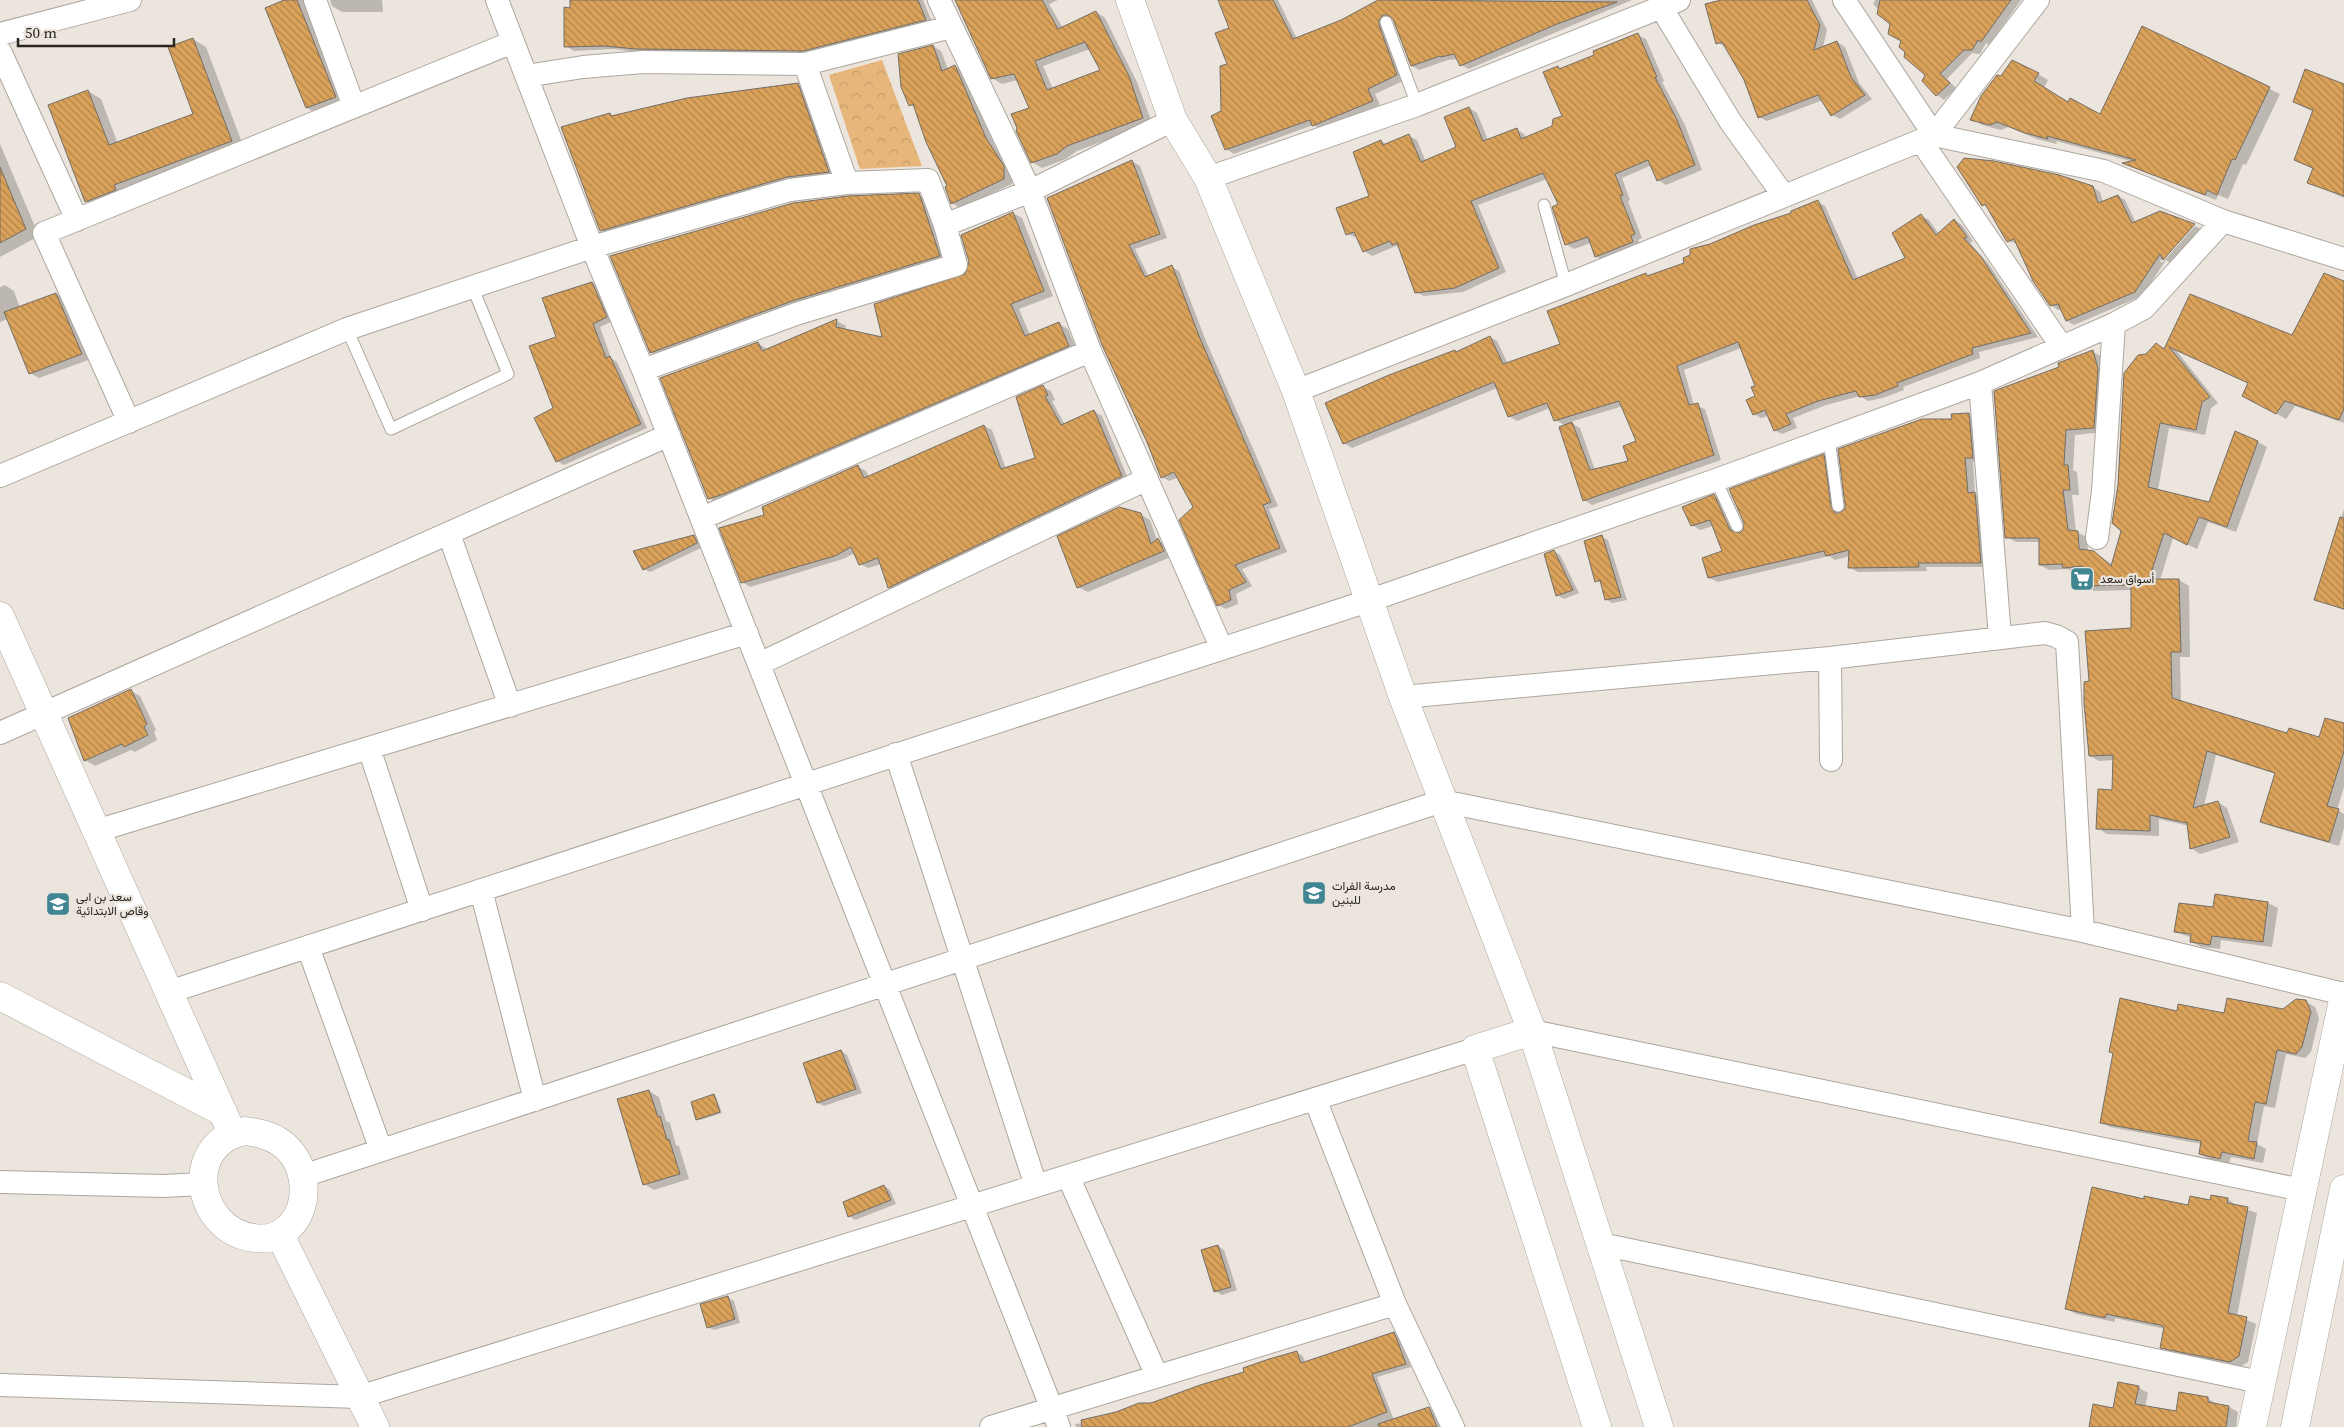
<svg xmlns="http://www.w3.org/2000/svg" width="2344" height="1427" font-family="'Source Serif 4',Vazirmatn,serif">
<defs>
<pattern id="park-crowns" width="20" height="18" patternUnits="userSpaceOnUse" patternTransform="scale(1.25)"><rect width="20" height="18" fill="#e7b67a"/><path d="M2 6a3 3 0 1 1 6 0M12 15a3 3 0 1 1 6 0" fill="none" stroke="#c69c69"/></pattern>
<pattern id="building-back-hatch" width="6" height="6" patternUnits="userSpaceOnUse" patternTransform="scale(1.25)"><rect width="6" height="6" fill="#daa25a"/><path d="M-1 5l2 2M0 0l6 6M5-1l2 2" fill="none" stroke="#b1844a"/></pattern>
</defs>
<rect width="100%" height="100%" fill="#ece5dd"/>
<path fill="url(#park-crowns)" d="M882 60 922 166 860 169 829 75Z"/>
<path fill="#0003" fill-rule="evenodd" d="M288 0H312L344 102 316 113 307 108Z
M330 0H382L383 12H342L332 6Z
M572 0H923L933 24 812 55 645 53 614 49 574 51 566 46Z
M956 0H1058L1049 4 1063 28 1096 12 1105 18 1137 82 1152 123 1077 151 1066 159 1042 168 1032 162 1030 108 1018 80 1002 84 992 78ZM1090 49 1102 71 1053 89 1043 66Z
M1219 0H1278L1297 39 1342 21 1383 0H1632L1469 69 1461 65 1458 59 1448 60 1419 70 1412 66 1392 18 1388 22 1405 80 1375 94 1380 105 1321 129 1313 125 1234 154 1226 149 1222 112 1231 29Z
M1726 0H1812L1827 30 1823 47 1837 42 1845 47 1859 83 1872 99 1840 119 1832 115 1823 100 1767 121 1759 117 1745 79 1727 47 1717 43Z
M1875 0H2021L1989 45 1986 43 1980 54 1972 53 1947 79 1956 88 1944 100 1937 95 1927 75 1906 52 1892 23 1873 4Z
M2143 27 2280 94 2246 165 2243 164 2228 199 2218 195 2216 200 2126 164 2134 162 2056 141 2057 144 2037 139 2008 127 2001 130 1982 125 1972 119 2038 74 2048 80 2044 88 2068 103 2101 116Z
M1638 35 1646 39 1664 81 1662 82 1685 125 1702 170 1666 185 1658 180 1652 165 1622 178 1630 200 1628 201 1642 238 1638 240 1641 246 1604 261 1596 256 1591 243 1574 249 1566 244 1560 205 1547 179 1478 205 1506 272 1463 292 1424 296 1416 292 1400 248 1396 246 1372 256 1364 251 1358 238 1347 234 1371 197 1381 141 1387 145 1409 136 1417 140 1426 162 1458 148 1469 108 1477 113 1488 140 1516 129 1524 134 1526 138 1553 127 1564 117 1558 67 1562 69 1596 56Z
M193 39 206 47 244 148 99 209 86 201 88 91 101 99 118 144 195 115Z
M933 46 941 51 948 69 955 66 964 71 994 144 1012 172V184L960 208 952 203 949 187 916 108 910 105Z
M797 84 807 89 837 177 610 236 601 230 610 114 614 116Z
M2344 85V198L2309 182 2313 169 2295 160 2313 112 2294 102Z
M0 144 39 236 0 257Z
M1132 161 1140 166 1167 238 1135 249 1149 277 1172 267 1179 271 1206 341 1278 506 1269 509 1287 552 1242 569 1252 586 1236 594 1238 604 1226 609 1218 605 1195 508 1179 477 1169 481 1162 477 1103 345Z
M1959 167 2093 187 2100 192 2103 202 2118 196 2125 200 2136 223 2192 225 2160 261 2162 263 2195 226 2201 229 2171 263 2166 260 2142 296 2074 325 2067 321 2062 309 2058 310 2051 305 2018 244 2008 241 1989 208 1983 205Z
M919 195 926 199 946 260 658 357 651 352Z
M1818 202 1825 206 1858 279 1907 258 1921 216 1929 220 1939 234 1954 220 1962 225 1973 241 1970 243 1988 263 2038 337 1979 352 1980 358 1903 387 1904 390 1883 398 1868 401 1860 396 1826 405 1793 418 1797 428 1782 434 1774 430 1768 416 1761 418 1754 414 1756 386 1741 348 1684 370 1694 405 1705 409 1721 460 1592 505 1584 500 1566 426 1555 420 1550 408 1517 421 1509 416 1497 388 1352 448 1344 443 1327 403 1457 353 1490 337 1497 341 1508 364 1562 345 1646 274 1649 276 1686 264 1710 245 1792 214ZM1623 406 1637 442 1629 462 1595 470 1580 428 1570 422Z
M1013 213 1022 218 1053 296 1019 309 1030 335 1059 324 1068 329 1077 351 718 503 709 498 758 343 768 350 837 321 846 326 845 330 884 338 966 275Z
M2344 282V423L2295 406 2286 419 2244 395 2249 384 2175 349 2218 403 2211 408 2205 435 2169 428 2158 490 2209 504 2258 442 2267 447 2236 532 2208 522 2197 549 2173 538 2160 580H2179L2189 586 2190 657H2180L2181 702 2288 735 2320 739 2344 724V787L2337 810 2344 814V828L2339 846 2271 826 2262 821 2276 774 2216 755 2204 806 2218 802 2227 808 2239 842 2200 854 2191 848 2189 826 2159 819V836L2107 834 2098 828 2113 791 2114 760 2099 761 2090 756V682L2132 629V590L2094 591 2085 585 2084 572H2074L2067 569 2049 570 2040 565V542H2016L2007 537 2060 368 2093 352 2102 357 2103 432 2075 435 2073 470 2077 472 2079 495H2072L2076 532 2087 537 2088 551 2094 552 2113 565 2122 531 2146 355 2156 344 2165 349 2191 296 2292 336Z
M592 283 599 287 613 321 600 327 611 358 617 362 647 428 564 465 557 461 555 409 557 337Z
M5 285 14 291 20 308 56 294 65 299 91 359 39 378 30 373 8 319 0 322V287Z
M1043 387 1051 391 1055 400 1052 401 1065 425 1094 411 1102 416 1129 481 897 592 889 587 881 564 868 568 860 564 855 553 843 559 750 587 742 582 766 516 858 467 866 471 869 477 984 426 992 430 1006 469 1036 459Z
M1969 415 1977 420 1981 462H1973L1975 494 1984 499 1989 567H1926L1927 571 1858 572 1850 568V556L1835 560 1829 556 1718 582 1709 578 1723 551 1713 526 1700 530 1692 525 1714 496 1723 501 1740 534 1824 456 1832 461 1840 515 1953 421Z
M2344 509V610L2316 599Z
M1140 514 1150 520 1157 540 1168 545 1173 556 1088 592 1078 587Z
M693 536 700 540 703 547 650 572 644 569Z
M1602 537 1608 540 1627 600 1612 603 1606 599 1602 584 1597 581Z
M1554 551 1560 555 1579 593 1564 599 1557 595Z
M131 691 140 696 156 730 154 732 157 740 135 752 131 750 95 766 85 760Z
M2268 903 2278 908 2272 947 2221 940 2220 949 2201 947 2191 941 2192 938 2176 932 2214 908Z
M2305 1001 2315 1007 2319 1018 2311 1052 2305 1058 2286 1054 2275 1108 2264 1106 2257 1144 2266 1149 2263 1163 2231 1157 2229 1163 2209 1159 2200 1154 2202 1144 2110 1127 2101 1122 2178 1012 2225 1015 2283 1010Z
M841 1051 847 1055 862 1093 824 1106 818 1103Z
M649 1091 659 1097 666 1121 670 1123 676 1145 679 1146 689 1179 654 1190 644 1184Z
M713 1096 716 1097 722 1113 700 1120 698 1119Z
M884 1186 890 1190 896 1204 855 1220 849 1216Z
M2212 1196 2228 1199 2237 1206 2257 1213 2237 1316 2256 1324 2248 1362 2240 1367 2171 1352 2162 1347 2165 1329 2115 1318V1322L2076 1314 2067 1309 2145 1200 2189 1206 2211 1201Z
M1218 1246 1224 1250 1237 1290 1222 1295 1215 1291Z
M727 1297 734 1301 740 1323 714 1330 708 1327Z
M1394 1333 1399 1337 1411 1367 1377 1377 1394 1420 1429 1408 1434 1411 1440 1427H1076L1075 1424 1095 1422 1100 1417 1139 1405 1144 1407 1297 1353 1303 1356 1305 1363Z
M2138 1387 2148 1393 2145 1407 2177 1412 2208 1398 2217 1405 2229 1407 2238 1412 2236 1427H2090L2114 1410Z"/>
<path fill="url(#building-back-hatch)" stroke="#746e67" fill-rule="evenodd" d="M284 0H297L336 97 306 108 265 8Z
M570 0H918L926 20 803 51 636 49 605 46 564 47V7L570 8Z
M955 0H1042L1058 29 1096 11 1129 76 1143 118 1067 146 1057 154 1031 163 1016 131 1017 128 1011 114 1029 108 1014 74 991 79ZM1085 42 1100 70 1047 90 1035 61Z
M1218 0H1273L1293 39 1341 20 1378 0 1617 2 1557 24 1460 66 1454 54 1441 57 1440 56 1411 66 1393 19 1388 15H1383L1379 20V25L1397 75 1368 89 1373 101 1312 126 1310 120 1225 150 1211 116 1221 111 1220 66 1227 64 1215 33 1229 28Z
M1721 0H1807L1820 25 1814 50 1837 41 1851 77 1865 95 1831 116 1818 95 1758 118 1744 80 1722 42 1716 44 1705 4Z
M1880 0H2011L1981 42 1978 40 1972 50H1964L1940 74 1950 83 1936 96 1922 81 1925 75 1904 57 1905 52 1899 47 1901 41 1888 34 1890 24 1877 14Z
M2142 26 2270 87 2235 160 2232 159 2217 195 2207 190 2205 195 2122 163 2136 160 2047 136 2048 139 2025 133 1997 122 1990 125 1970 120 1981 96 1997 75 2001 76 2012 60 2039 73 2034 81 2068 102 2070 98 2100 114Z
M1638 33 1657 77H1655L1677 120 1695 165 1657 181 1648 160 1615 174 1623 195 1620 196 1635 234 1631 236 1633 242 1595 257 1588 237 1565 245 1552 207 1558 204 1543 173 1471 201 1499 268 1455 288 1415 293 1397 243 1392 245 1390 241 1363 252 1354 232 1346 235 1336 208 1369 196 1353 152 1381 140 1383 145 1409 134 1421 162 1456 147 1444 117 1469 107 1483 141 1517 128 1521 139 1552 126 1553 119 1562 116 1543 72 1558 66 1559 69 1594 55 1593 51Z
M193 38 232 141 114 185 116 190 85 202 48 105 88 90 109 145 193 114 168 47Z
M933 45 942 71 955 65 986 138 1004 166V179L951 204 945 187 947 186 926 142 913 104 909 106 901 87 898 54Z
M2305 69 2344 84V196L2307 183 2313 168 2294 160 2313 110 2293 102Z
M798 83 829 172 787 177 600 231 561 127 610 113 611 116 687 98Z
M1964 158 1994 161 2059 175 2093 186 2098 203 2118 195 2132 223 2160 211 2195 224 2163 260 2160 254 2135 292 2066 321 2058 304 2050 306 2033 281 2014 239 2007 242 1985 204 1982 206 1957 167Z
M1132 160 1160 234 1129 245 1145 277 1172 265 1199 336 1271 502 1263 505 1280 548 1235 565 1246 582 1229 590 1231 600 1217 606 1179 520 1193 507 1174 472 1161 478 1147 442 1102 345 1047 198Z
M0 167 26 229 0 243Z
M919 193 940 256 792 301 650 353 610 256 793 203 848 196Z
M1818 200 1853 280 1905 258 1892 233 1921 214 1936 235 1954 219 1967 237 1964 238 1981 257 2031 333 1972 348 1973 354 1897 383 1898 386 1875 395 1859 397 1856 391 1818 401 1786 414 1791 424 1774 431 1765 410 1753 415 1746 400 1755 396 1751 387 1755 386 1738 342 1677 366 1689 405 1698 403 1714 455 1583 501 1559 427 1572 422 1590 470 1628 461 1623 446 1636 441 1619 401 1554 421 1547 403 1508 417 1494 382 1343 444 1325 403 1389 375 1455 350 1456 352 1490 336 1503 364 1560 344 1547 311 1646 273 1647 276 1684 263 1683 258 1690 255V249L1710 244 1754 225 1791 213V211Z
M1013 212 1044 291 1011 304 1025 336 1059 322 1069 346 724 494 708 499 660 378 758 342 762 351 837 319 836 327 882 337 874 304 965 274 969 262 961 235Z
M2324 273 2344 281V409L2339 420 2285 401 2276 414 2242 396 2248 383 2169 347 2210 397 2202 402 2196 430 2160 423 2148 487 2209 502 2235 431 2258 441 2227 527 2199 517 2187 545 2164 533 2149 579H2179L2181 652H2171L2172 698 2287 733 2289 728 2319 737 2325 718 2344 723V751L2327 806 2339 809 2329 842 2260 822 2275 773 2207 751 2193 808 2218 801 2230 837 2190 849 2187 823 2150 815V831L2096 829 2098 789 2112 790 2113 755 2089 756 2084 703V682L2089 681 2085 631 2131 628V585L2083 586V566L2063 568 2062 564 2039 565V538H2005L1994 391 2059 367 2058 363 2093 350 2098 369 2094 428 2066 430 2064 465H2068L2070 490H2063L2068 530 2078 531 2079 549 2094 551 2111 566 2121 531 2112 523 2118 485 2124 373 2138 355 2146 354 2156 343 2164 349 2190 294 2292 335Z
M592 282 607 317 593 324 606 358 610 356 641 424 556 462 534 418 553 408 529 346 556 337 542 298Z
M56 293 82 354 29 374 4 312Z
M1043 385 1048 395 1045 396 1061 425 1094 410 1122 476 888 588 878 558 859 565 851 547 835 556 741 583 719 528 764 515 762 507 858 465 864 478 984 425 1001 469 1035 458 1016 397Z
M1969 413 1973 458H1965L1968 493 1975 492 1981 563H1918L1919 567 1848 568 1849 550 1826 556 1824 551 1708 578 1702 558 1722 551 1710 520 1691 526 1682 507 1714 494 1730 530 1740 533 1743 530 1744 523 1729 489 1824 454 1831 507 1835 513H1839L1845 509V505L1838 449 1922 419H1952L1951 414Z
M1119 507 1141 513 1151 544 1158 538 1164 551 1077 588 1057 536Z
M2340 517 2344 518V609L2314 600Z
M694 535 697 543 643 570 633 551Z
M1602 535 1604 541 1621 597 1605 600 1600 580 1595 582 1584 541Z
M1554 550 1573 590 1556 596 1544 554Z
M131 689 147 724 144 727 148 735 124 747 122 744 84 761 68 718Z
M2215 894 2268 902 2263 942 2212 936 2210 945 2190 942 2191 934 2174 932 2179 903 2213 907Z
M2120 998 2177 1011 2178 1004 2224 1013 2227 998 2283 1009 2296 999 2306 1000 2311 1012 2302 1047 2296 1054 2277 1050 2266 1104 2255 1102 2248 1141 2257 1142 2254 1159 2222 1152 2220 1159 2199 1154 2201 1141 2100 1123 2113 1053 2109 1052Z
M841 1050 856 1089 817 1103 803 1063Z
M649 1090 658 1117 660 1116 667 1140 669 1139 680 1174 643 1185 617 1099Z
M714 1094 720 1112 696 1120 691 1102Z
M884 1185 891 1200 848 1217 843 1202Z
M2092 1187 2144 1199V1196L2188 1205 2190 1196 2210 1200 2211 1195 2228 1198 2227 1203 2248 1207 2228 1313 2247 1317 2239 1356 2230 1362 2160 1348 2164 1327 2160 1325 2106 1314 2105 1318 2065 1309Z
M1218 1245 1231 1287 1214 1292 1201 1250Z
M728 1296 735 1319 707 1328 700 1304Z
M1394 1332 1406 1364 1372 1374 1387 1412 1348 1427H1082L1081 1420 1116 1412 1139 1403H1151L1200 1385 1244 1372 1243 1368 1269 1359 1297 1351 1301 1363Z
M2118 1382 2139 1386 2135 1404 2176 1411 2179 1392 2208 1397V1402L2229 1406 2226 1427H2089L2093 1404 2113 1408Z
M1429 1407 1437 1427H1379L1378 1424Z"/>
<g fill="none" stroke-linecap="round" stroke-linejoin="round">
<defs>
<path id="service" d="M1386 22 1417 105
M1544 205 1566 285
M347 329 391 429 508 374 472 286
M1829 438 1838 506
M1716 480 1737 526"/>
<path id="minor" d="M315 0 354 107
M497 0 592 247 643 370 1059 1427
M939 0 1030 191 1090 351 1222 649
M1844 0 1934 135 2104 171 2223 221 2344 259
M1661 7 1730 121 1784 196
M0 34 130 0
M0 51 77 220
M805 64 847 183
M526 76 583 67 643 62 805 64 951 27
M1921 141 2062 347
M1208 178 1417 105 1679 0
M643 370 796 314 956 265 945 225
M1980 383 2000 637
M1296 391 1566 285 1934 135 2038 0
M129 422 44 233 513 42
M0 476 347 329 592 247 790 190 847 183 928 180 945 225 1030 191 1173 120
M702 518 1090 351
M449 534 510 706
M2097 538 2103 491 2114 324
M1830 658 1831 760
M759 664 1147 479
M1403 697 1830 658 2045 633 2056 636 2067 642 2083 931
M0 733 669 435
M369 748 422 910
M896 754 1036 1186
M96 831 747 633
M481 890 535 1100
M308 947 381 1150
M169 992 1368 601 1716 480 1980 383 2114 324 2144 308 2223 221
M1532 1031 2302 1190
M1315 1099 1395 1304 1453 1427
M303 1176 1442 801 2083 931 2344 994
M1068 1176 1157 1376
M0 1182 163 1186 203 1184
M1601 1244 2260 1382
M0 1385 359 1397 1475 1049
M991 1427 1395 1304"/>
<path id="tertiary" d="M1130 0 1173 120 1208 178 1296 391 1403 697 1532 1031 1659 1427
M1532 1031 1475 1049 1597 1427"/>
<path id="secondary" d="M0 616 232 1133
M0 996 223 1112
M245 1131C259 1133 270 1135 281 1143 307 1161 312 1205 289 1227 279 1237 268 1240 254 1238 194 1230 183 1142 245 1131Z
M280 1235 375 1427
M2252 1427 2344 996
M2295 1427 2344 1189"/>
</defs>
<use href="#service" stroke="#aca69e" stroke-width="13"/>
<use href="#minor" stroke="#aca69e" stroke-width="24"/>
<use href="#tertiary" stroke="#aca69e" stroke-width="29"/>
<use href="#secondary" stroke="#aca69e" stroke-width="29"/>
<use href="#service" stroke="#fff" stroke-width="11"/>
<use href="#minor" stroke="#fff" stroke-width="22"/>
<use href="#tertiary" stroke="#fff" stroke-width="28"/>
<use href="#secondary" stroke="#fff" stroke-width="28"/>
</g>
<defs>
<symbol id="supermarket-square" viewBox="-11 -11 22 22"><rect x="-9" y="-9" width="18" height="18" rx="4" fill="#408592" stroke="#ece5dd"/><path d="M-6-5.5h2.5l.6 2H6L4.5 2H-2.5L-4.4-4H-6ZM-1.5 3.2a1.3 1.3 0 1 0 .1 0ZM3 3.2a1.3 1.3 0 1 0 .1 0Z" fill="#fff"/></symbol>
<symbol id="school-square" viewBox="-11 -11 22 22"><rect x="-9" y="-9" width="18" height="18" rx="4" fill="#408592" stroke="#ece5dd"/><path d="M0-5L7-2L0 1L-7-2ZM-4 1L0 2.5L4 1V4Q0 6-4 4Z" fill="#fff"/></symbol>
</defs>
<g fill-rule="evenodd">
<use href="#supermarket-square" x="2068" y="565" width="28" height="28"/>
<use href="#school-square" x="1300" y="879" width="28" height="28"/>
<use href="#school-square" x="44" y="890" width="28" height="28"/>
</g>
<g text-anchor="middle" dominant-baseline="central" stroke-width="4.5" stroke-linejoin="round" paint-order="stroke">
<g font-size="12" fill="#282523" stroke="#ece5dd" text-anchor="start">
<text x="2100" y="579">أسواق سعد</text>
<text x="1332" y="886">مدرسة الفرات<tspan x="1332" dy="14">للبنين</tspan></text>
<text x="76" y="897">سعد بن ابي<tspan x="76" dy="14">وقاص الابتدائية</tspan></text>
</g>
</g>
<path d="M18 38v8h156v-8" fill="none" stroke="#282523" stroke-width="2.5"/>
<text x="25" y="38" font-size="15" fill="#282523" stroke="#ece5dd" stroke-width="4" paint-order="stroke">50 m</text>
</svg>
